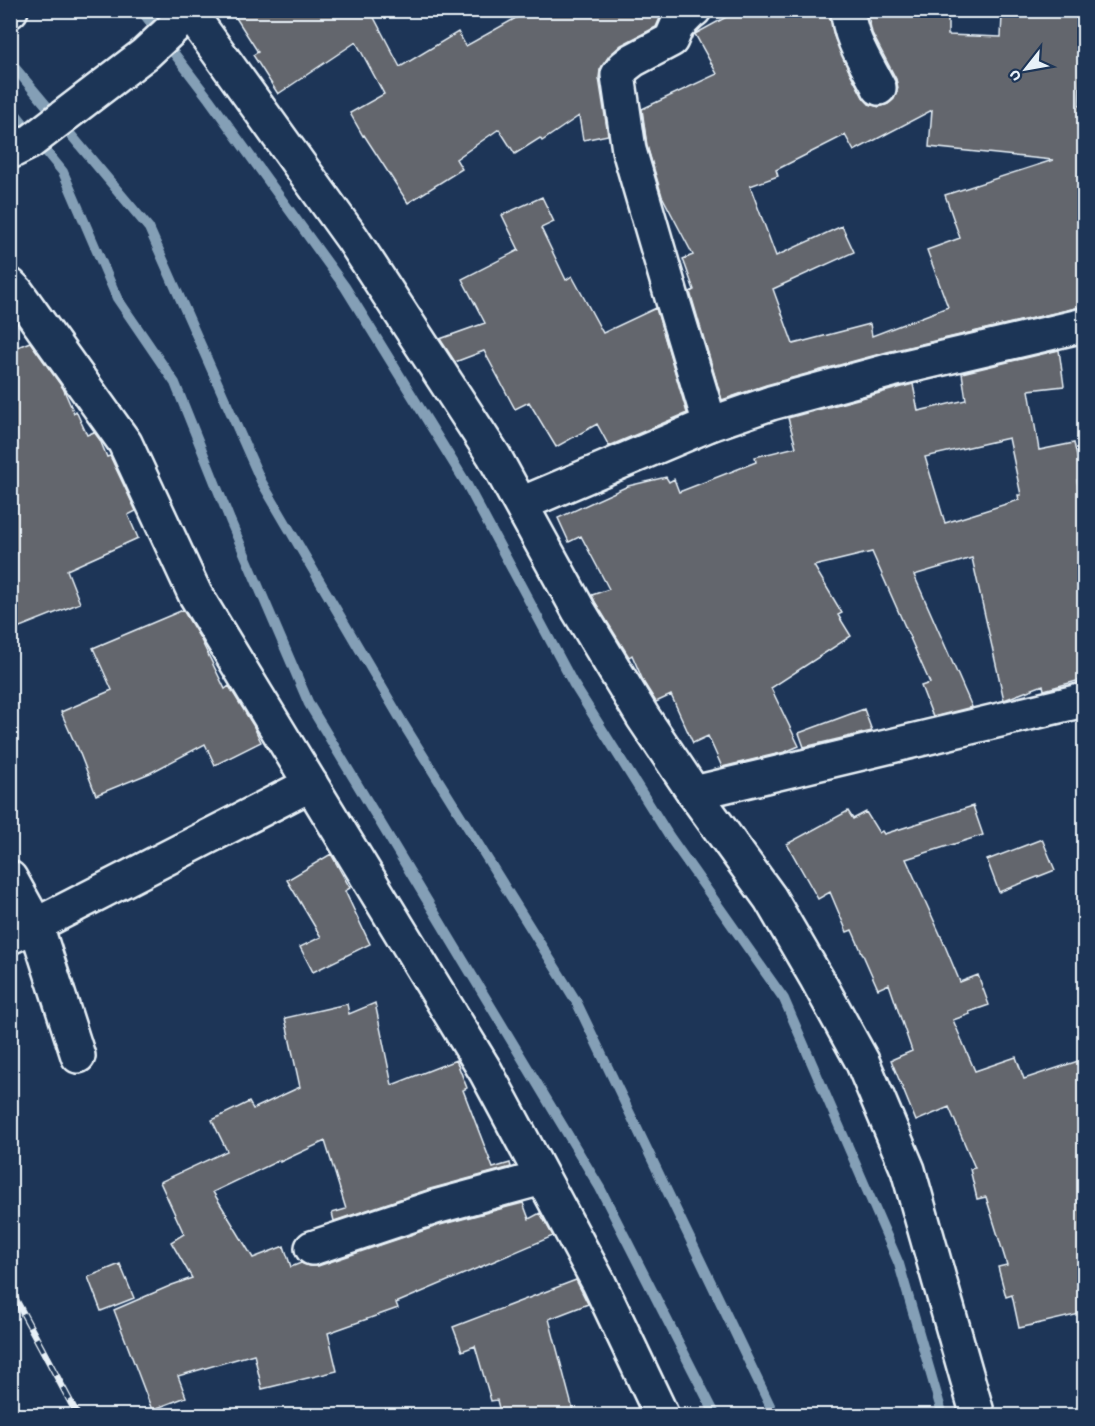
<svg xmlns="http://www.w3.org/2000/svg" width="1095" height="1426" font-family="'Gochi Hand',sans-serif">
<rect width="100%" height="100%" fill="#1d3557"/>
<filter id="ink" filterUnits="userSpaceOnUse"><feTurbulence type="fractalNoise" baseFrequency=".0167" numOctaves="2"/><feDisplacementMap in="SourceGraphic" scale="12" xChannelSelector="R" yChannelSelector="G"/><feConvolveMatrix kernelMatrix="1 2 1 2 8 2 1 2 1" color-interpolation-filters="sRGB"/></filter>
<g filter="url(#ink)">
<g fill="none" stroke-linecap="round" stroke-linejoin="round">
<path stroke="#849fb6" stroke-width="10" d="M141 10 209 99 345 287 466 483 573 683 669 836 784 999 899 1264 943 1416
M10 62 149 228 261 481 404 725 576 1001 775 1416
M10 107 63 172 117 298 175 383 230 520 309 704 600 1188 716 1416"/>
</g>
<path fill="#63666d" stroke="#e8f1f8" stroke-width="1.5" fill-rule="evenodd" d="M231 10H370L400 67 458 32 466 46 530 10H666L660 18 656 27 621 45 609 56 600 70 599 78 608 135 583 140 579 116 542 141 540 138 515 154 499 129 456 159 462 169 408 203 364 135 363 136 350 113 384 94 356 42 278 94 253 55 258 52Z
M739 10H829L834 36 848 69 863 97 869 104 879 107 888 104 894 99 898 88 896 79 872 33 867 10H948V35L1001 37 1002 15 1038 16 1037 10H1082L1079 106H1084V195H1081L1083 246H1084V307H1080L887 352 766 385 722 400 690 292 694 290 683 259 693 255 662 196 647 146 642 109 717 74 695 34ZM932 110 929 147 1053 160 945 195 960 238 927 250 948 307 872 336 870 324 793 344 773 289 854 252 842 226 776 256 750 186 778 176 776 170 845 135 854 151Z
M542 197 554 222 541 228 566 280 572 276 603 333 656 308 687 413 609 446 597 424 556 447 529 402 515 409 484 351 455 362 440 339 485 323 462 279 519 250 502 215Z
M30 342 63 388 74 413 76 411 87 435 94 432 100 440 107 457 110 456 136 511 128 515 138 538 67 570 80 603 10 631V350Z
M1059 350 1064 386 1029 390 1039 450 1074 443 1082 479 1077 480 1084 522V679L1044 690 1043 685 1004 700 972 558 914 575 972 707 933 717 921 686 930 683 872 552 814 566 842 613 838 615 851 636 771 688 799 746 785 752 722 767 708 736 693 743 671 695 656 702 644 683 632 655 629 657 595 602 592 595 609 589 581 536 569 542 558 518 628 486 666 477 669 482 674 479 679 492 756 462 755 457 796 447 788 418 913 384 918 411 966 400 962 373ZM1009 438 1021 495H1018L1019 500 945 523 925 457Z
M183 610 200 638 225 689 229 686 253 725 261 742 215 765 205 744 150 773 96 795 77 746H76L61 712 112 690 93 648Z
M864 709 872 731 804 747 799 733Z
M973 806 983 835 906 859 940 934 960 982 978 975 989 1005 969 1012 970 1014 953 1020 975 1071 1016 1057 1024 1079 1084 1059V1313L1019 1328 1012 1295 1006 1297 998 1267 1007 1265 986 1197 977 1199 970 1169 975 1168 949 1107 916 1121 891 1060 912 1051 889 984 878 989 852 930 847 932 830 892 818 899 787 844 848 811 853 819 866 812 879 833 882 831 884 834Z
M1042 839 1055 870 999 892 987 860Z
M331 854 350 888 345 891 370 944 313 972 300 947 321 937 287 880Z
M375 1003 392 1085 456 1060 467 1088 463 1090 493 1168 510 1163 511 1167 430 1189 334 1221 332 1213 346 1209 325 1141 280 1162V1160L213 1192 253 1258 284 1246 291 1267 301 1263 309 1266H318L440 1225 523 1203 529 1219 540 1213 553 1236 396 1303 398 1308 328 1333 337 1371 262 1389 254 1354 178 1376 186 1397 152 1410 114 1310 172 1285 192 1278 171 1242 184 1234 160 1182 227 1151 212 1120 249 1102 253 1109 300 1087 285 1018 347 1004 349 1014Z
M120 1264 134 1298 101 1311 88 1277Z
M576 1280 588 1304 549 1319 573 1410 547 1416H501L497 1400 491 1401 475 1346 462 1351 453 1327Z"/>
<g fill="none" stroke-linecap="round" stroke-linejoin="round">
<defs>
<path id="street" d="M694 10 690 13 677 26 671 40 633 60 624 67 618 75 629 150 673 301 710 424
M848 10C848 36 868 66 879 88
M10 285 17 292 125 443 195 594 486 1072 599 1283 662 1416
M694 793 1084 700
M10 878 36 925 78 1056
M10 937 36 925 311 784
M312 1248 435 1207 542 1178"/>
<path id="secondary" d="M188 10 352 238 494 456 579 611 643 717 694 793 770 898 817 979 862 1061 908 1170 978 1416
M10 11 11 10
M10 152 30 142 145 54 190 12
M521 504 710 424 771 403 892 370 1084 325"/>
</defs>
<use href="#street" stroke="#e8f1f8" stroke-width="38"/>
<use href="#secondary" stroke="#e8f1f8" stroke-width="38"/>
<use href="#street" stroke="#1d3557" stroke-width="33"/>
<use href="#secondary" stroke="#1d3557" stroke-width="33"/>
<defs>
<path id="rail" d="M10 1289 78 1416"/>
</defs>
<use href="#rail" stroke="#e8f1f8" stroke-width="7"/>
<use href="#rail" stroke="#1d3557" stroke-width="4.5" stroke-dasharray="14" stroke-linecap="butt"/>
</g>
</g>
<rect width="1095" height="1426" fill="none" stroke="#1d3557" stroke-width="36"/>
<rect x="18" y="18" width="1059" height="1390" fill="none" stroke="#e8f1f8" stroke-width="2" filter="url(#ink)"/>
<g transform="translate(1026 69) rotate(239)" stroke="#1d3557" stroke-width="4.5" paint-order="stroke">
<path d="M0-4.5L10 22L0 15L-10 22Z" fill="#e8f1f8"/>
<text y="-9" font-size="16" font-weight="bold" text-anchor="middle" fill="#e8f1f8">U</text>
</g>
</svg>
